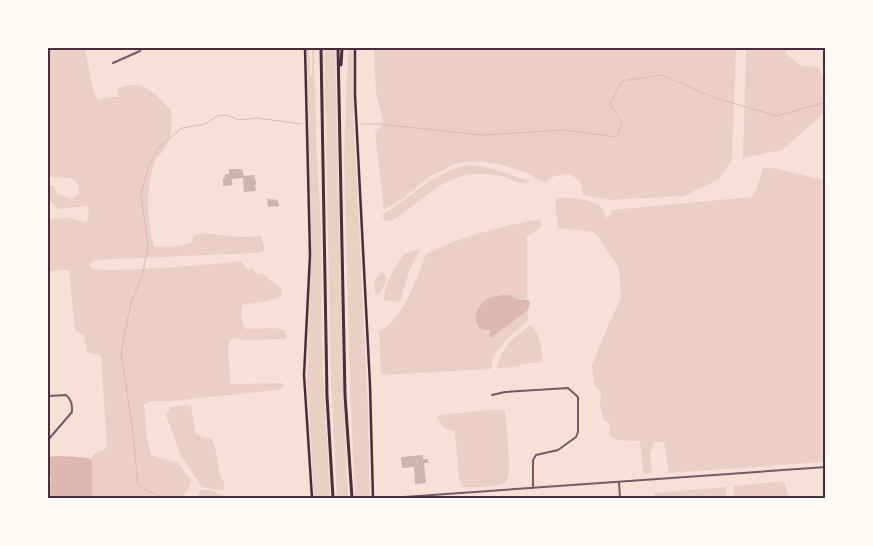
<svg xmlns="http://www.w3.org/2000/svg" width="873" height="546" font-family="'Titillium Web',sans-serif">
<rect width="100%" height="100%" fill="#f7e1d7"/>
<path fill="#ebcfc5" d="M48 48H85L93 91 98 100 108 97H119L117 89C143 77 153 93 171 110 172 124 172 138 164 150 161 154 156 158 155 163 145 190 147 218 154 246 165 248 182 246 193 242V236L203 233 240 237 261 236 265 250 262 252 255 253 94 260 89 264 92 268C107 272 126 269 142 269 175 267 207 265 240 261L248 269H252L256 273 264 274C269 281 276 283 282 289L281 296C269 303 256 302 242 305L241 318 245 329 274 328 285 330 286 339 246 340 234 338 229 342C227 356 230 369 230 384L283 383 284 386 278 390 172 401H151L144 405 147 437 151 455 178 463 192 482 182 498H92V464L91 459 94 454 107 448 101 356 87 352 84 335 75 331 69 270 48 271V220L68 217 86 223 89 215 87 206 57 209 49 198V186L54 185 57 194 72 199 79 194V185L71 178 48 177Z
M307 48H309L310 75H312V48H314L317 159 321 226 323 366 330 498H314L307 381 311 249Z
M324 48H335L343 383 348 498H337L331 382Z
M348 48H353L354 125 368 409 370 498H355L350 387 344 159Z
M374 48H736L732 160 719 179 684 196 610 200 583 195 580 181 570 174 555 176 544 183 525 172 498 164 476 161 456 163 429 177 401 200 384 209 375 133 384 124 376 93Z
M746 48H785L786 54 802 66 818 67 825 80 826 111 782 150 743 158Z
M469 165 491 168 529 181 528 183C517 184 509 178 498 175 492 174 485 174 479 174 445 172 419 205 391 221L384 220 382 215C410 198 436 170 469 165Z
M769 167 825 180V462L669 473 664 442H654L650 455 652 473H643L640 441 617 440 610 436 609 422 604 421 600 405 601 392 594 384 592 366 601 342 621 297 619 268 597 235 592 232 558 228 555 204 557 198C568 197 593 199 601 207 603 210 605 215 606 218L612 214 611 210 751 197 757 188 763 168Z
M541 219V227L527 237V299H515L510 295 484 331 489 330 491 338 528 310V320L505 341 493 357 491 369 381 375 379 331C403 321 417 277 426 254 462 236 501 226 541 219Z
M419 249 420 250 410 269 400 301 395 302 384 300C384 284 396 266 404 254Z
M381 272 386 274V282L379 294H375L374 281Z
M531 325C541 336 542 348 542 362L520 364 519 367 496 368C504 344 511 340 531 325Z
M180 405 191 406 196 433 201 437 211 439C217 449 217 459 219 470 221 478 225 482 225 490H216L202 487 181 456 166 415 170 408Z
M499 409 505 411C506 425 513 473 506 482 501 487 470 488 463 487L459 478 455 432 443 427 437 417 439 415Z
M784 481 789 498H733L734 486Z
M726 487V498H654L655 493Z
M200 490H209L230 498H198Z"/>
<path fill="#dcb8b0" d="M504 295H510L516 299 528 300 530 302 528 310 491 338 489 336 490 330C471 332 473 309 485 300 491 296 497 296 504 295Z
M58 456C63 456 87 457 91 459L92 464V498H48C47 489 55 479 48 470V457Z"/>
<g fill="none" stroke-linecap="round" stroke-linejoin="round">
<path stroke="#dcb8b0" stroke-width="1" d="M361 124H379L482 135 563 130 617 137 622 122 610 104 622 81 662 75 715 98 777 116 826 102
M163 498 138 486 133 432 121 352 131 302 142 277 148 247 141 194 148 167 159 147 182 128 205 124 217 116 227 115 239 120 257 118 301 124"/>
</g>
<path fill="#ccb4b1" d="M229 169H242L244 176 254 175 257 185H255L256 191 244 192 243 178 232 179V185L223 186V178L225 177V174H229Z
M267 199 278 200 279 206 268 207Z
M423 455V459H428V463H424L426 483 415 484 414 467 402 468 401 457Z"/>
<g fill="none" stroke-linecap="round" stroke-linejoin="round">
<path stroke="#755966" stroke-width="2" d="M113 63 140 51 141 48
M492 395 505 392 568 388 578 397V432L576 437 558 450 536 455 533 460V488
M48 396 66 395C72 400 72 405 72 412L48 440
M619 482 620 498
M390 498 826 467"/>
<path stroke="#4a2c40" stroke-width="2.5" d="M305 48 310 255 304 375 312 498
M355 48V95L370 385 373 498"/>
<path stroke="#4a2c40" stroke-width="3" d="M321 48 327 396 333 498
M338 48 345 395 352 498
M341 65 342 48"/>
</g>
<rect width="873" height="546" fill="none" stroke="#fffaf5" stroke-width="98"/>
<rect x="49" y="49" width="775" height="448" fill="none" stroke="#4a2c40" stroke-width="2"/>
</svg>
